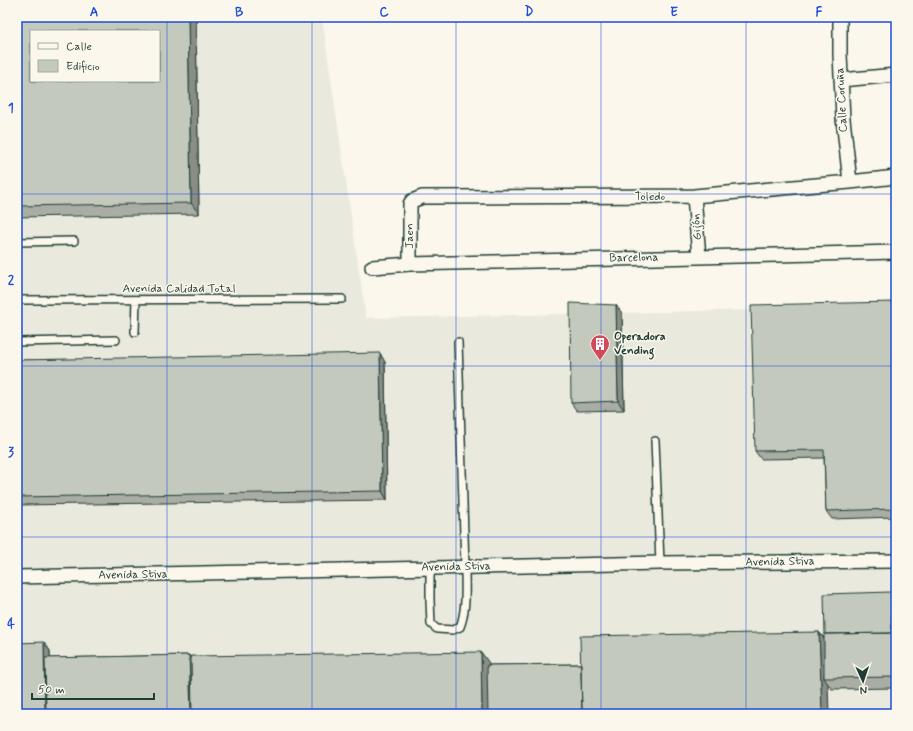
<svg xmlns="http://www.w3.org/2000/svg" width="913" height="731" font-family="Mynerve,sans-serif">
<rect width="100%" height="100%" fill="#fbf7ec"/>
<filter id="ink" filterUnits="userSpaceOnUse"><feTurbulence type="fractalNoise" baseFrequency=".025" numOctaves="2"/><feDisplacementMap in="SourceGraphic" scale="8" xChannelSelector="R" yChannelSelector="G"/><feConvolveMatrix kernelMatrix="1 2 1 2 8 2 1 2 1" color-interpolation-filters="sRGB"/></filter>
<g filter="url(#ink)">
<path fill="#eae9de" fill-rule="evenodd" d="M17 17H322L366 318 896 307V714H17ZM31 31H159V81H31Z"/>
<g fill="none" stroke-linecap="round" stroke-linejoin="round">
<defs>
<path id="service" d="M17 242 74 241
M17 300 342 299
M135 332 136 300
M17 342 116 340
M655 441 660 563
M430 568V600L431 624 437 629 453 630 460 627C467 609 465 586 465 567L458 342"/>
<path id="minor" d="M840 17V54L843 119 850 182
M841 80 896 75
M694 196 699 257
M410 264V204L412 201 422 197 694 196 850 182 896 177
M372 267 410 264 896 252
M17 577 660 563 896 561"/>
</defs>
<use href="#service" stroke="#1f3d34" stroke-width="10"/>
<use href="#minor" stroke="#1f3d34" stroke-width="16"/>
<use href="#service" stroke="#fbf7ec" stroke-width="7"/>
<use href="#minor" stroke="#fbf7ec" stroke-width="13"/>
</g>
<path fill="#a9ada3" stroke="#1f3d34" d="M17 17H196L199 214 17 217Z
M896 302V517L832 519 826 511 824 458 761 459 755 451Z
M622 313 624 410 577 411 571 403Z
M17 360 385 362 387 500 17 505Z
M896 600V688L832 689 828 684 17 714 44 642 50 651V658L189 655 191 658 489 663V665L581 664 819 632 824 638 825 634Z"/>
<path fill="#898d85" stroke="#1f3d34" d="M188 17H196L199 214 191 203Z
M616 305 622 313 624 410 618 401Z
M380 353 385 362 387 500 382 491Z
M891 592 896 600V638L892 635Z
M819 632 827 643 824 678 828 684 829 714H822Z
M44 642 50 651 51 714H45Z
M481 652 489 663 490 714H482Z
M189 655 195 663 197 714H191Z"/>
<path fill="#c4c9be" stroke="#1f3d34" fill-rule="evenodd" d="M17 17H188L191 203 17 206ZM31 31H159V81H31Z
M896 302V509L826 511 824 450 755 451 751 305Z
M570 303 616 305 618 401 571 403Z
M380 353 382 491 17 497V360Z
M891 592 892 633 825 634 824 594Z
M893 607H896V633H893Z
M819 632 822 714H582L580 636Z
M896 633V677L824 678V634Z
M44 642 45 714H17V643Z
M481 652 482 714H192L191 656Z
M189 655 191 714H46L45 658Z
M581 664 582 714H488L487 665Z"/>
</g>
<path fill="none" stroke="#1d4ed8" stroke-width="1" stroke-opacity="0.55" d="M167 17V714M312 17V714M456 17V714M601 17V714M746 17V714M17 194H896M17 366H896M17 537H896"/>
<defs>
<symbol id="building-pin" viewBox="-11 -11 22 30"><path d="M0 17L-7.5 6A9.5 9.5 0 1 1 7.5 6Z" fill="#d1495b" stroke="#fbf7ec"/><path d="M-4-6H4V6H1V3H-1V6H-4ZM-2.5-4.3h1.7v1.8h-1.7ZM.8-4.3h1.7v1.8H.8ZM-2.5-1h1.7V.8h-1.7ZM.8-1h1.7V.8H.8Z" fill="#fff"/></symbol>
</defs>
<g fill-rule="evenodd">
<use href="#building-pin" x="589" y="333" width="22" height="30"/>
</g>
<g text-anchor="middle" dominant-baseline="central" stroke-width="3" stroke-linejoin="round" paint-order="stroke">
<g font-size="12" fill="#1f3d34" stroke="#fbf7ec">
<text transform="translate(842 100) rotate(-93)">Calle Coruña</text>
<text x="650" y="197">Toledo</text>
<text transform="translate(697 227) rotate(-94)">Gijón</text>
<text transform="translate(410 236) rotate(-90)">Jaen</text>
<text transform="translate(634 258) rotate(-1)">Barcelona</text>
<text x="179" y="289">Avenida Calidad Total</text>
<text transform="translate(780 562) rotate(-1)">Avenida Stiva</text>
<text transform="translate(456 567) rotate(-1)">Avenida Stiva</text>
<text transform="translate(133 575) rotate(-1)">Avenida Stiva</text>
</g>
<g font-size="12" font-weight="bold" fill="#1f3d34" stroke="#fbf7ec" text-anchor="start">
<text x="614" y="337">Operadora<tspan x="614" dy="14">Vending</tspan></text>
</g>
</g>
<rect width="913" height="731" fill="none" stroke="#fbf7ec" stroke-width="44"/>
<rect x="30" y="30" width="130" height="52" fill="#fbf7ec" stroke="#a3ada2"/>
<rect x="38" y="43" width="20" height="6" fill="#fbf7ec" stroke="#a3ada2"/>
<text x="66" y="50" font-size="12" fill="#1f3d34">Calle</text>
<rect x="38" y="60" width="20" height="12" fill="#c4c9be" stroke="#a3ada2"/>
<text x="66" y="70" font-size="12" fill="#1f3d34">Edificio</text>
<g transform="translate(863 681) rotate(177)" stroke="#fbf7ec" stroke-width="3" paint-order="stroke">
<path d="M0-3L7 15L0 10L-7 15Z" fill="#1f3d34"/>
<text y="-6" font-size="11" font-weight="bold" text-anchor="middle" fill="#1f3d34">N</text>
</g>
<path d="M32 693v6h122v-6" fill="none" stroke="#1f3d34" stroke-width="2"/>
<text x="38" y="693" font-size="12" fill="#1f3d34" stroke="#fbf7ec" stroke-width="3" paint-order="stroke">50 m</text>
<rect x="22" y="22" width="869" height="687" fill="none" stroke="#1d4ed8" stroke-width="1.5"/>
<g font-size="13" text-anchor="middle" font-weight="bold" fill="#1d4ed8">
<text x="94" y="16">A</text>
<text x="239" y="16">B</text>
<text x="384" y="16">C</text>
<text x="529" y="16">D</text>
<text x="674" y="16">E</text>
<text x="819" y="16">F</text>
<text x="11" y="112">1</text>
<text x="11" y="284">2</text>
<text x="11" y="456">3</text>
<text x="11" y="628">4</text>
</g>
</svg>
